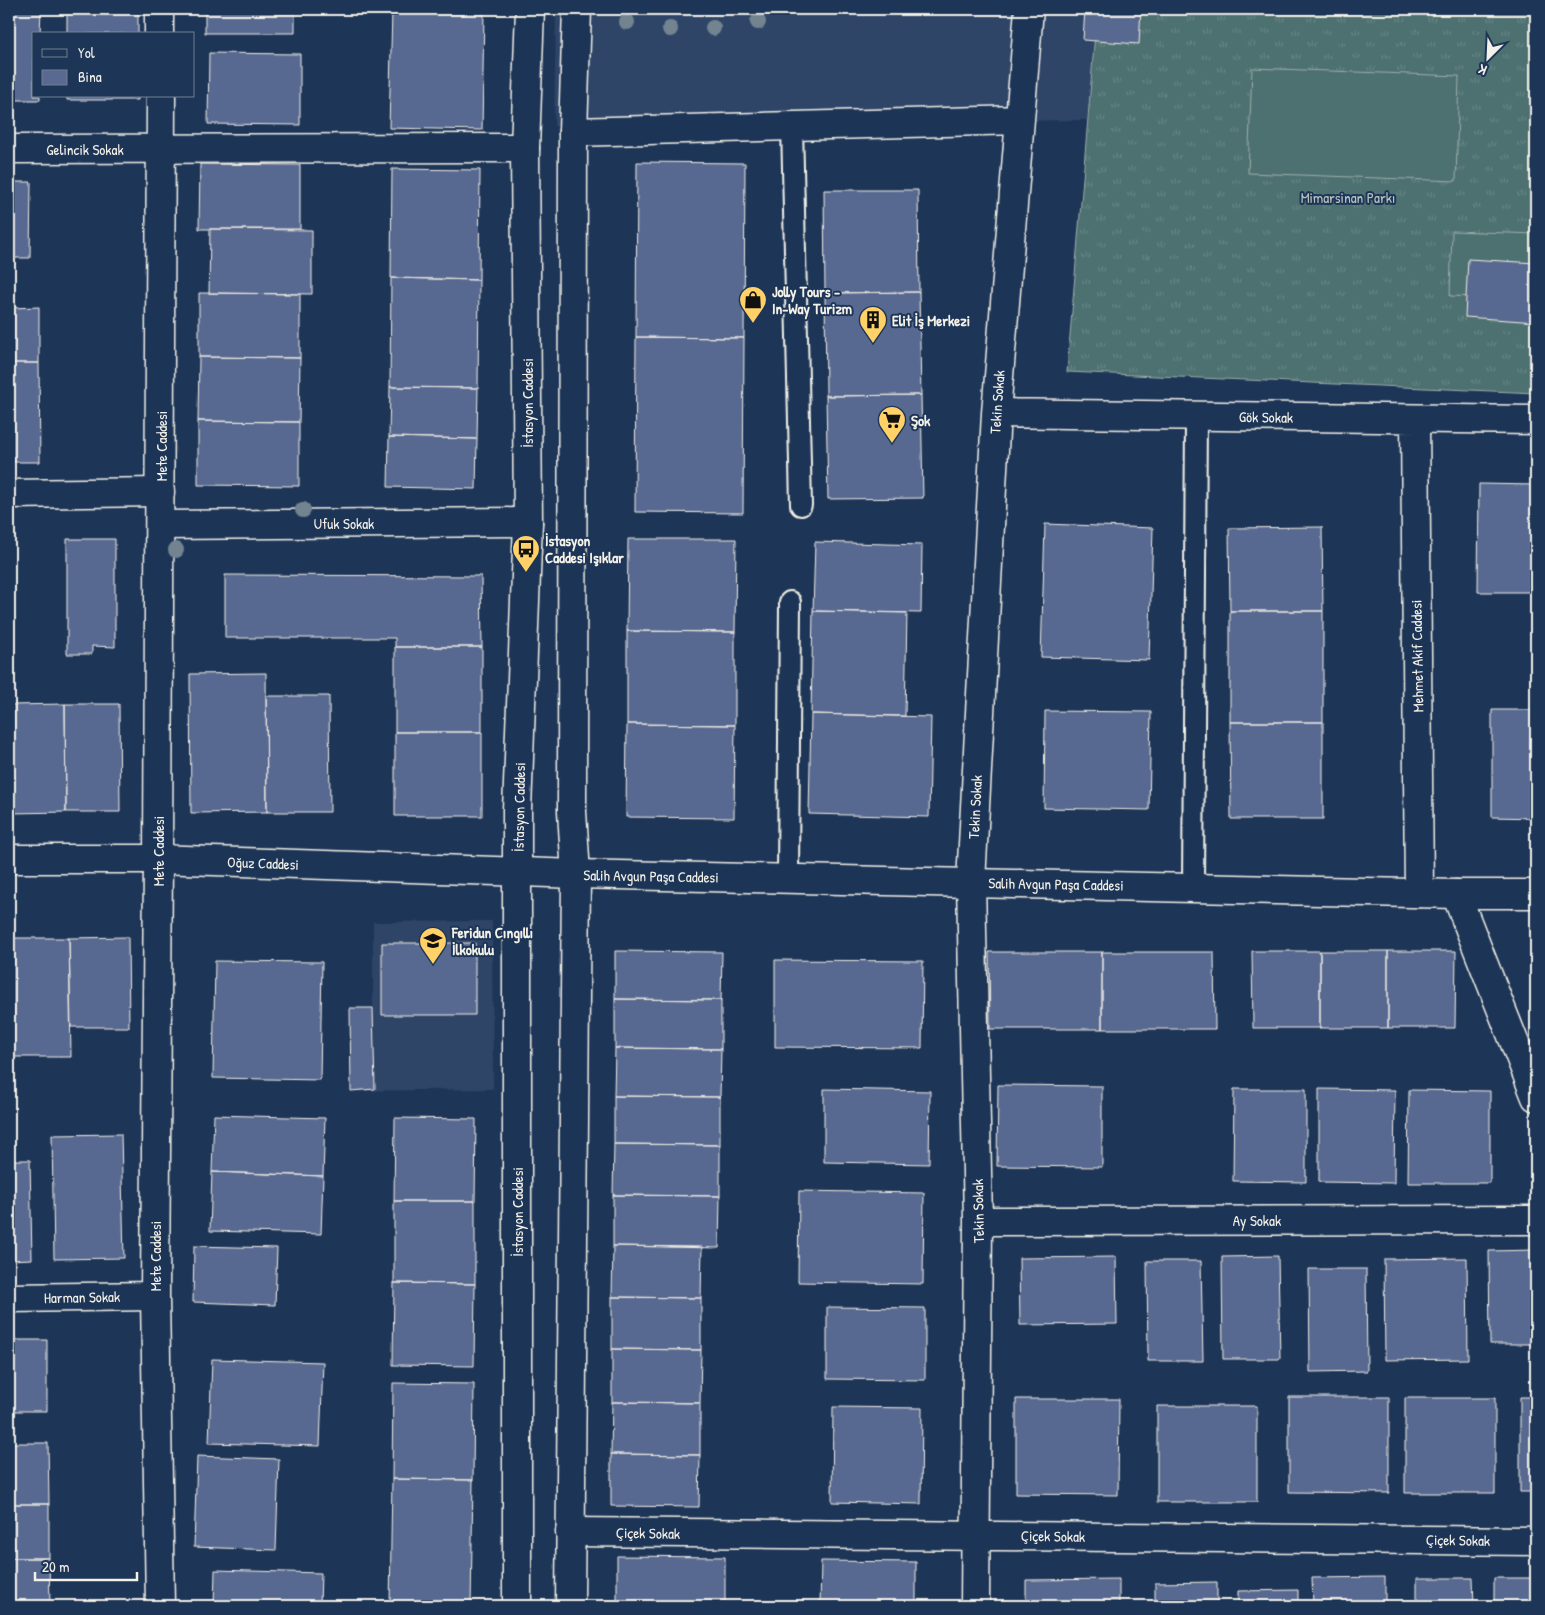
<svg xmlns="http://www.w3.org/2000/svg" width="1545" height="1615" font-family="'Patrick Hand',sans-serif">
<defs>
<pattern id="grass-tufts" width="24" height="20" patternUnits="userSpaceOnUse" patternTransform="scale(1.25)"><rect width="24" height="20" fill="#4d7071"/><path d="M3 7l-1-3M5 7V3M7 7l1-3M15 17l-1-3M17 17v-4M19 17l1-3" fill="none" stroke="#678585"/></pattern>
</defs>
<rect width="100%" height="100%" fill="#1d3557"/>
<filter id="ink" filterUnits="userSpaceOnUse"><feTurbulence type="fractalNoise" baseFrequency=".02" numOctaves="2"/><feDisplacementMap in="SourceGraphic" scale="10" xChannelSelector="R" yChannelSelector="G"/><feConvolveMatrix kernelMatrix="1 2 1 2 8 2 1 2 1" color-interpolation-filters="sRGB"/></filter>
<g filter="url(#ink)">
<path fill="#2f4568" d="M556 9H1097L1087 120 554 126Z
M492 921 493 1089 351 1091 350 1008H373V922Z"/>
<path fill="url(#grass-tufts)" stroke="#a0b0ac" d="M1097 9H1536V393L1067 372Z"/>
<path fill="#4d7071" stroke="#a0b0ac" d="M1252 68 1459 76 1456 181 1248 173Z
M1452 231 1536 234V299L1450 296Z"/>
<path fill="#596991" stroke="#f4f1e8" d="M9 9H41L40 34H34V96H40V100H9Z
M67 9H138V34H67Z
M205 9H295V33H205Z
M392 9H484V12L392 10Z
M1085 9H1141L1139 44 1083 40Z
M392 10 484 12 482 130 389 128Z
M209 53 300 54V125L208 124Z
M67 96H138V100H67Z
M637 162 745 163 744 338 636 337Z
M200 164 300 165V229H199Z
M392 169 480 170 479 280 391 278Z
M9 182H31L30 258H9Z
M824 190H918L919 292 825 293Z
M210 229 312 230V294L209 293Z
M1468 259 1536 263V322L1465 317Z
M391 278 479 280 478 388 390 387Z
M919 292 921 395 826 396 825 293Z
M199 293 300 294V358L199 357Z
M39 307V363H9V308Z
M636 337 744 338 743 513 635 512Z
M199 357 300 358 299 422 198 421Z
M9 363H39L40 462H9Z
M390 387 478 388 477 439 389 437Z
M921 395 923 498 828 499 826 396Z
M198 421 299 422V486L198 485Z
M389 437 477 439 476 489 388 487Z
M1479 484 1536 485V592H1478Z
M1045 524 1153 528 1149 660 1041 657Z
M1322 527 1323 611H1230L1229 528Z
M67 539H115V647L92 646V654H67Z
M628 539H736L735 632 627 631Z
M815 542 922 545 921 613 813 611Z
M225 575 481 576 482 647H395V638H225Z
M813 611 907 613 905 716 811 714Z
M1230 611H1323V722H1230Z
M627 631 735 632V725L627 724Z
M395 647H482V732H395Z
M266 673 267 812 191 813 190 674Z
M266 696H329L330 812H267Z
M65 704H119L120 812H66Z
M65 704 66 812 11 813V705Z
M9 705H11V813H9Z
M1492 710H1536V818L1492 817Z
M1045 711 1151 712 1149 810 1044 808Z
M811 714 931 717 929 817 809 814Z
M1230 722H1323V819H1231Z
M627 724 735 725 734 818 626 817Z
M395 732H482V816H395Z
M128 937 129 1027H71L69 938Z
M9 938H11L12 1057H9Z
M11 938H69L71 1057H12Z
M382 943H475V1015H382Z
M615 951 722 952 721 1000 615 999Z
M1252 951H1320V1028H1253Z
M1320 951H1388V1028H1320Z
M1388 951H1456L1455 1028H1388Z
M989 952H1102V1029H990Z
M1102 952H1214L1215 1029H1102Z
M775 960 923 961 922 1048 775 1047Z
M215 961 322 962 320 1080 213 1078Z
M615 999 721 1000V1049L615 1048Z
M350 1008H373L375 1089 351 1091Z
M615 1048 721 1049 720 1097 614 1096Z
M998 1085 1102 1086V1167L997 1166Z
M824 1089 930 1091 929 1164 824 1162Z
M1234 1089H1306V1182L1233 1181Z
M1319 1089 1395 1090 1394 1183 1319 1182Z
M1409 1090 1490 1091V1183H1408Z
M614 1096 720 1097V1145L614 1144Z
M214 1115 325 1118 323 1176 212 1172Z
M395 1118 476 1119 475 1201H394Z
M121 1134 124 1258 54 1259 52 1135Z
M614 1144 720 1145V1196L613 1195Z
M9 1160H30L32 1259 9 1260Z
M212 1172 323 1176 321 1234 210 1231Z
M799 1191 924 1193 923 1284 798 1282Z
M613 1195 720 1196 719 1248 613 1246Z
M394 1201H475V1284L394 1283Z
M194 1246 277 1248 275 1305 193 1302Z
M613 1246 702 1247 701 1298 612 1297Z
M1536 1250V1344H1490L1489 1251Z
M1278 1256 1280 1359H1223L1222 1257Z
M1116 1257 1117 1324 1020 1325 1019 1258Z
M1467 1258 1468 1359 1385 1360 1384 1259Z
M1147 1261H1201L1203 1361H1148Z
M1309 1269H1366L1367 1371 1310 1372Z
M394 1283 475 1284 474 1366 393 1365Z
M612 1297 701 1298V1350L612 1349Z
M827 1307 925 1308V1380L827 1379Z
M9 1340H47V1411H9Z
M612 1349 701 1350 700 1403 612 1402Z
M212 1359 323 1362 320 1446 209 1443Z
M393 1383 474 1384 473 1480 392 1479Z
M1289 1397H1389V1493L1289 1492Z
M1520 1397H1536V1492H1520Z
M1405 1398H1495V1493H1405Z
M1016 1399H1119L1118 1495 1016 1494Z
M612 1402 700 1403V1455L611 1454Z
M1157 1406H1257V1502H1157Z
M833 1407 922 1408 921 1504 832 1502Z
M9 1443H48L49 1504H9Z
M611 1454 700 1455 699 1507 611 1506Z
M197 1456 279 1459 276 1550 194 1547Z
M392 1479 473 1480 471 1606H390Z
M9 1504H49V1558H9Z
M617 1556 725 1557V1606H617Z
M9 1558H49L50 1606H9Z
M821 1561 916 1562V1606H820Z
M215 1570 321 1573 320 1606H214Z
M1385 1577V1606H1313L1312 1578Z
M1417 1578H1473L1474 1606H1417Z
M1494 1578H1536V1606H1494Z
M1119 1579V1606H1026V1580Z
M1217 1582V1606H1155V1583Z
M1298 1590V1606H1238V1591Z"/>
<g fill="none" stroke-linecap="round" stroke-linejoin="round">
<defs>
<path id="service" d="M792 126 801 505
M788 878 790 602
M1193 888 1196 416"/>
<path id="minor" d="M573 132 1020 120
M9 149 525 148
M996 413 1536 420
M1415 420 1419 893
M9 494 160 492
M160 525 528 522
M158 859 155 1296 160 1606
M1456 894 1536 1097
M978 1221 1536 1220
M9 1298 155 1296
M570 1532 1536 1541
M975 1606 978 1221 971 882 996 413 1029 9"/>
<path id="tertiary" d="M159 9V34
M9 859H158L576 874 1456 894H1536
M158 859 161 96"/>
<path id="primary" d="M517 1606V810L528 522 525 148 530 9
M570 1606 576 874 572 812 573 132 577 9"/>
</defs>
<use href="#service" stroke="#f4f1e8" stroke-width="24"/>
<use href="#minor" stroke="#f4f1e8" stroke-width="31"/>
<use href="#tertiary" stroke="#f4f1e8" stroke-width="31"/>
<use href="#primary" stroke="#f4f1e8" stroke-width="31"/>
<use href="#service" stroke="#1d3557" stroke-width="20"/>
<use href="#minor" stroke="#1d3557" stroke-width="28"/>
<use href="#tertiary" stroke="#1d3557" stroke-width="28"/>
<use href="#primary" stroke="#1d3557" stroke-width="28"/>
</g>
<g fill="#738490">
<circle cx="627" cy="22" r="8"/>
<circle cx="758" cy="22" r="8"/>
<circle cx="713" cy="28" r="8"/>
<circle cx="670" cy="29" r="8"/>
<circle cx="303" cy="510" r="8"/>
<circle cx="176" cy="550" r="8"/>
</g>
</g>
<defs>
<symbol id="shop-pin" viewBox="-11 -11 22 30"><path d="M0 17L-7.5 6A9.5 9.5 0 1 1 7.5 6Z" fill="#ffd166" stroke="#1d3557"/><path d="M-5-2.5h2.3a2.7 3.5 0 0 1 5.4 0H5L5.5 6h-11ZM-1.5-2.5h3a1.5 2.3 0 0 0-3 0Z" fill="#111"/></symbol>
<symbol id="building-pin" viewBox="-11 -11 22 30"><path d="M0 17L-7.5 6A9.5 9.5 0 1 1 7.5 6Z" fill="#ffd166" stroke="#1d3557"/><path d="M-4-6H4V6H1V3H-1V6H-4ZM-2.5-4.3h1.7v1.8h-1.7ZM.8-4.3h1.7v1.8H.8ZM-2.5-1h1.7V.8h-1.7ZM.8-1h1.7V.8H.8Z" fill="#111"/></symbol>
<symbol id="supermarket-pin" viewBox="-11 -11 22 30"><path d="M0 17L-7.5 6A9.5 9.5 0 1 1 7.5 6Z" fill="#ffd166" stroke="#1d3557"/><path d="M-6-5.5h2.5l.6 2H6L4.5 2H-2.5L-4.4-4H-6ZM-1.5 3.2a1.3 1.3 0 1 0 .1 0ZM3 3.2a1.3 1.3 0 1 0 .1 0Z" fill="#111"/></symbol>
<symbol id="bus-pin" viewBox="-11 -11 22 30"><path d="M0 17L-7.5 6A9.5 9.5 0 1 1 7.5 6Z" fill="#ffd166" stroke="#1d3557"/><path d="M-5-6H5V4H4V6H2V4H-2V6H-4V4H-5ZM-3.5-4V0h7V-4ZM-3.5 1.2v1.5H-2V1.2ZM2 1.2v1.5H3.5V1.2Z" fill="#111"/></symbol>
<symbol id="school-pin" viewBox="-11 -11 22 30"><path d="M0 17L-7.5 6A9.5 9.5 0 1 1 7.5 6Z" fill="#ffd166" stroke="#1d3557"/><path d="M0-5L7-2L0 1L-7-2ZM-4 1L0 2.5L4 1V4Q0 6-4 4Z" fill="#111"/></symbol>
</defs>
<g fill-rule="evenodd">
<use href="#shop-pin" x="737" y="284" width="32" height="43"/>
<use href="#building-pin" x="857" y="304" width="32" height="43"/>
<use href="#supermarket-pin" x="876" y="404" width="32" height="43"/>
<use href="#bus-pin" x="510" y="533" width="32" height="43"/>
<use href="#school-pin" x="417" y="925" width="32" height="43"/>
</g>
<g text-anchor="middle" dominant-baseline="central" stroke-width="4" stroke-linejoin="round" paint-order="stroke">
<g font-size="15" fill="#f4f1e8" stroke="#1d3557">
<text x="85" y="149">Gelincik Sokak</text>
<text transform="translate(997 402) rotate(-86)">Tekin Sokak</text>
<text transform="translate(527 403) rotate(-90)">İstasyon Caddesi</text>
<text transform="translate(1266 417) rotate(1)">Gök Sokak</text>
<text transform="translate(161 446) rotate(-90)">Mete Caddesi</text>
<text x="344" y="523">Ufuk Sokak</text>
<text transform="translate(1417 656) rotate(-91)">Mehmet Akif Caddesi</text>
<text transform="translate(519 807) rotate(-89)">İstasyon Caddesi</text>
<text transform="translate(975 807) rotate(-87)">Tekin Sokak</text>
<text transform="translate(158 851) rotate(-90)">Mete Caddesi</text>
<text transform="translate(263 863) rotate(2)">Oğuz Caddesi</text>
<text transform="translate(651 876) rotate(1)">Salih Avgun Paşa Caddesi</text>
<text transform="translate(1056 884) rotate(1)">Salih Avgun Paşa Caddesi</text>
<text transform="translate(978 1211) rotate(-91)">Tekin Sokak</text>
<text transform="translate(517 1212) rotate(-90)">İstasyon Caddesi</text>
<text x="1257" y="1220">Ay Sokak</text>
<text transform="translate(155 1256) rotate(-90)">Mete Caddesi</text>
<text transform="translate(82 1297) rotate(-1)">Harman Sokak</text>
<text transform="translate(648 1533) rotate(1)">Çiçek Sokak</text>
<text transform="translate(1053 1536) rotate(1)">Çiçek Sokak</text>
<text transform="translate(1458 1540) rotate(1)">Çiçek Sokak</text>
</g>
<g font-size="15" fill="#bac4be" stroke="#1d3557">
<text x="1348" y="197">Mimarsinan Parkı</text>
</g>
<g font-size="15" font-weight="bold" fill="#f4f1e8" stroke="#1d3557" text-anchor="start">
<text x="772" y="291">Jolly Tours -<tspan x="772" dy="17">In-Way Turizm</tspan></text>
<text x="892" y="320">Elit İş Merkezi</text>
<text x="911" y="420">Şok</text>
<text x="545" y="540">İstasyon<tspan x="545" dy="17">Caddesi Işıklar</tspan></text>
<text x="452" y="932">Feridun Cıngıllı<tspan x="452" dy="17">İlkokulu</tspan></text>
</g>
</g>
<rect width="1545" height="1615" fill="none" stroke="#1d3557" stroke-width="30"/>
<rect x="15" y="15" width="1515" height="1585" fill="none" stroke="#f4f1e8" stroke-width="2" filter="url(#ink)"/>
<rect x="32" y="32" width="162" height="65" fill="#1d3557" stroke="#738091"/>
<rect x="42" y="49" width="25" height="8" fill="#1d3557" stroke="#738091"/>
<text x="78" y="58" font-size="15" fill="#f4f1e8">Yol</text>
<rect x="42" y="70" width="25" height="15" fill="#596991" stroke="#738091"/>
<text x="78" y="82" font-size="15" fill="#f4f1e8">Bina</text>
<g transform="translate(1488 58) rotate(204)" stroke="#1d3557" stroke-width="4" paint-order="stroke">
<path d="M0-4L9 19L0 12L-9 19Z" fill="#f4f1e8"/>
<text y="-8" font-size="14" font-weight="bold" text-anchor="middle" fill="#f4f1e8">K</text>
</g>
<path d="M35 1572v8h102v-8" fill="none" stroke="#f4f1e8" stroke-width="2.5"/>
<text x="42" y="1572" font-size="15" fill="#f4f1e8" stroke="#1d3557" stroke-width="4" paint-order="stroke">20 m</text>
</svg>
